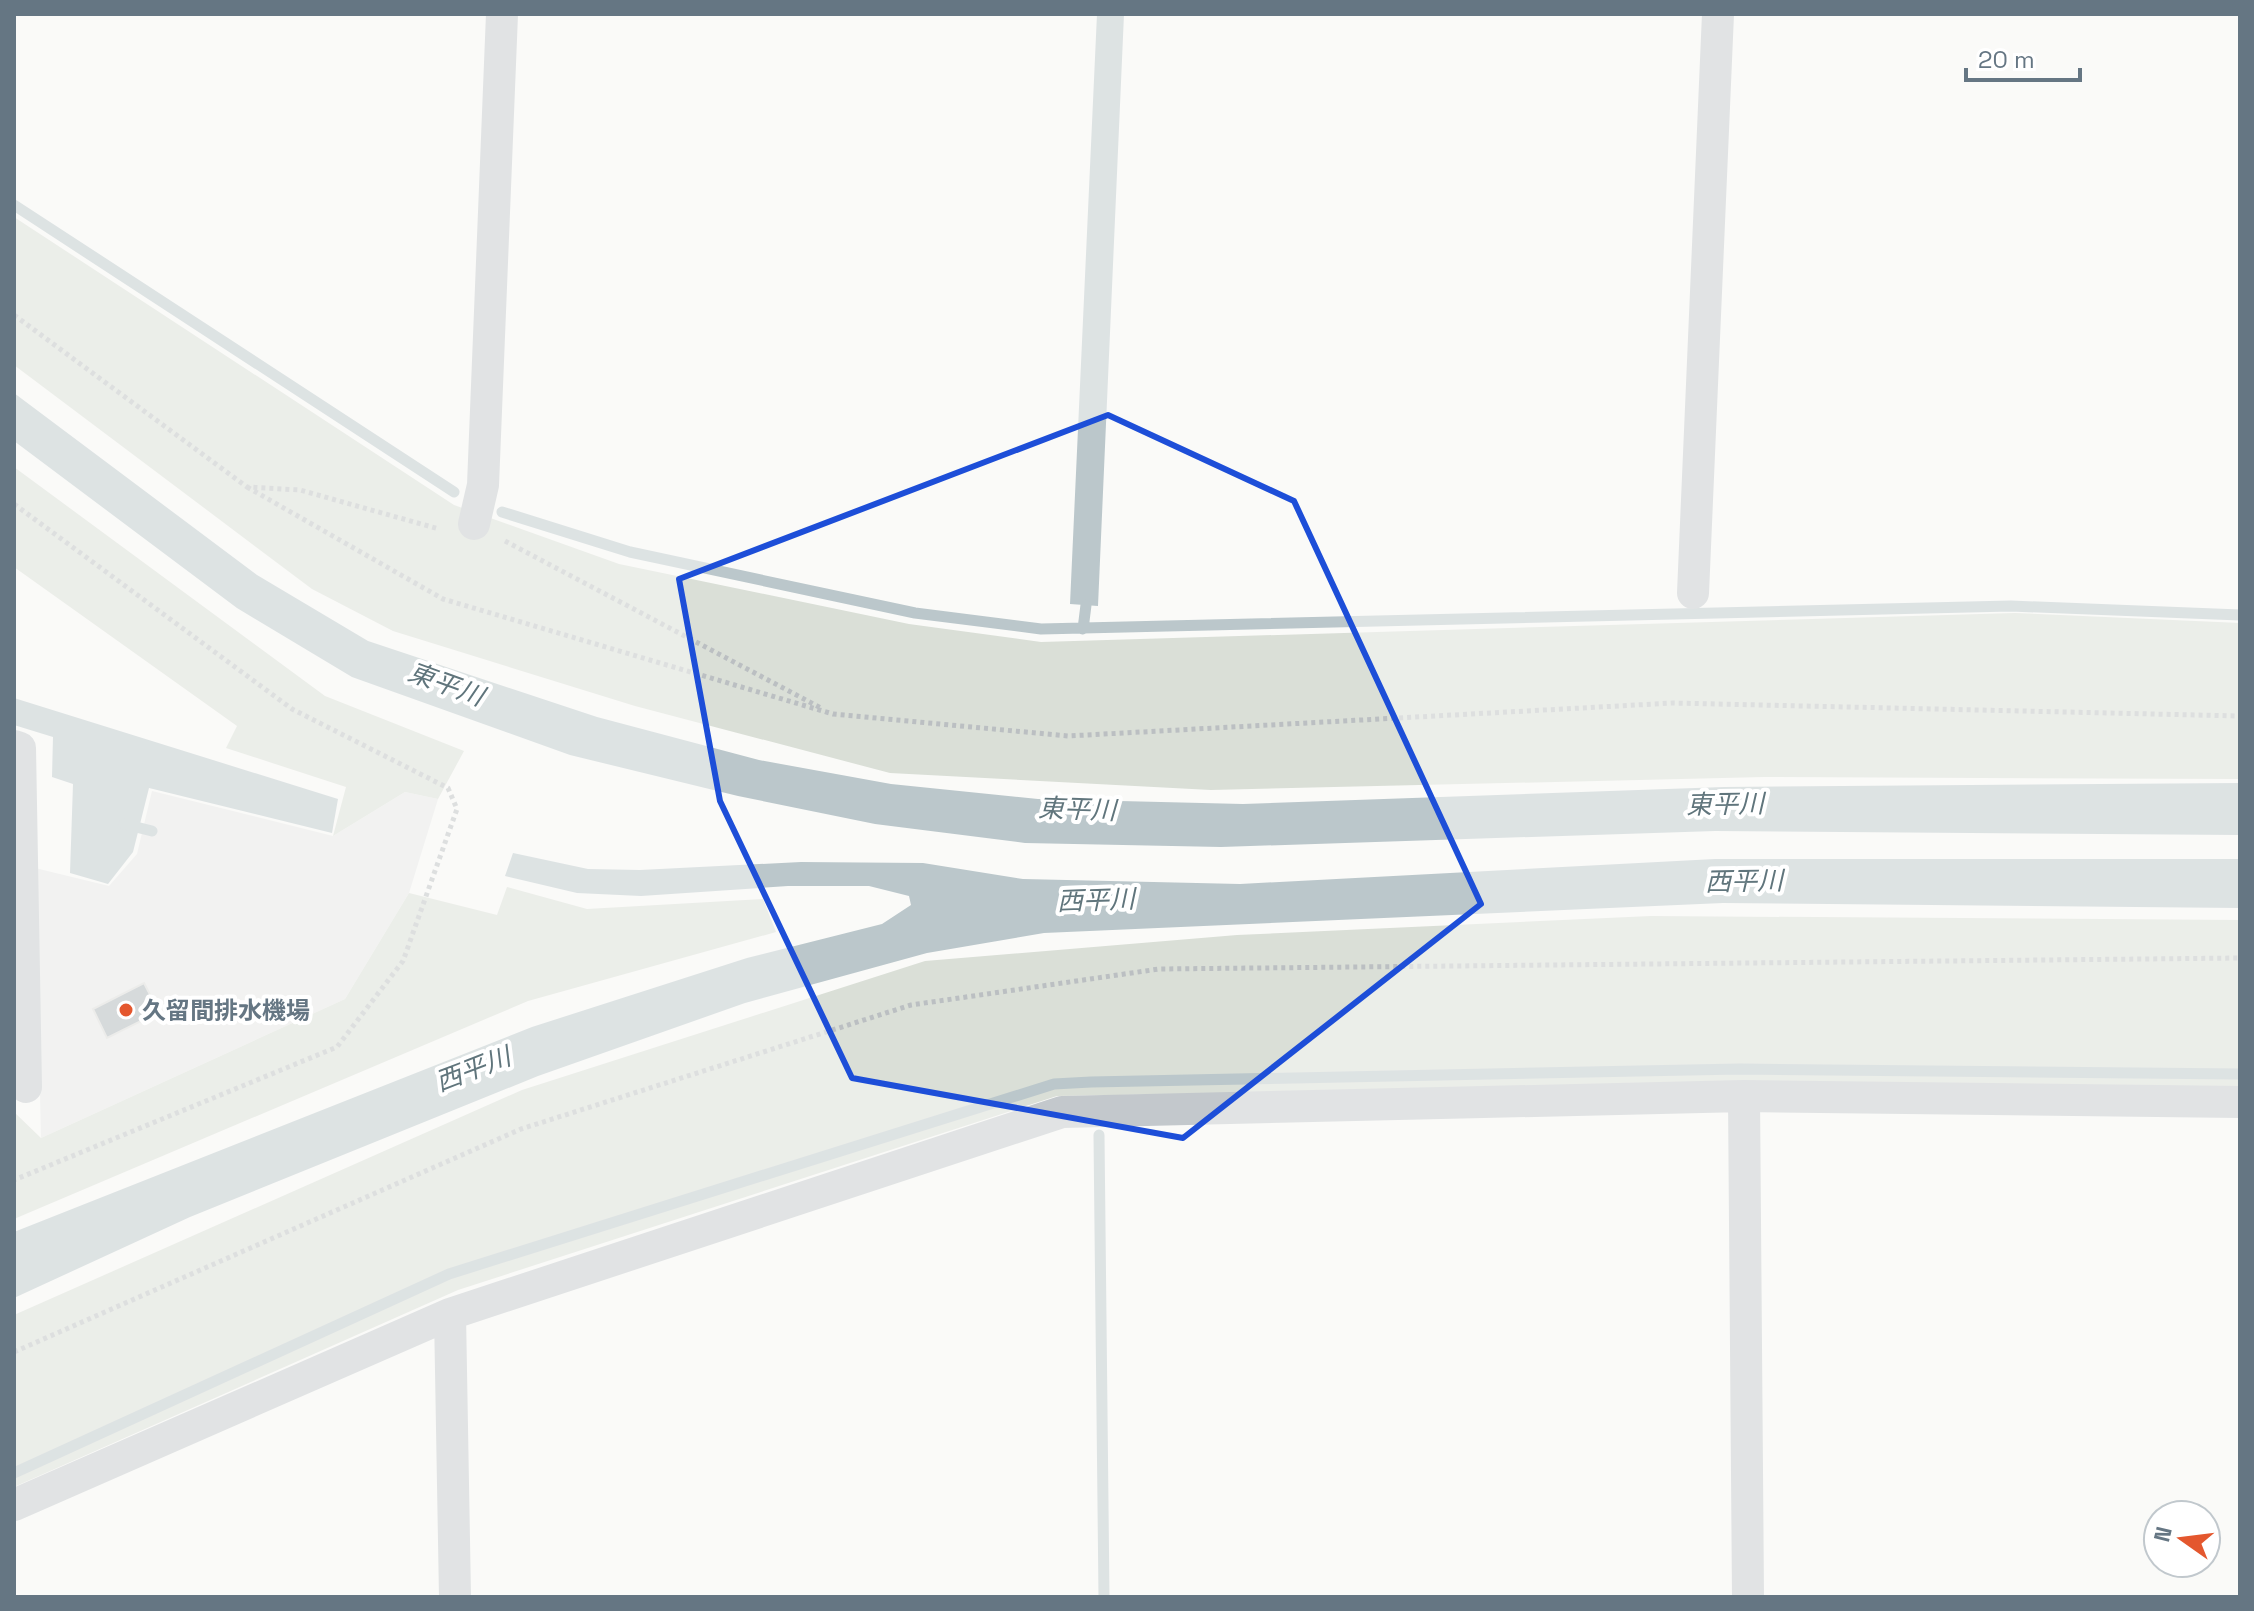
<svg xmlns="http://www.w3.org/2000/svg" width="2254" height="1611" font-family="'Space Grotesk','Noto Sans JP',sans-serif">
<rect width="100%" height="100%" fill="#fafaf8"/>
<path fill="#e8e9e9" d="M152 791 333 836 405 792 438 799 409 893 345 999 41 1138 35 868 109 886 137 854Z"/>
<path fill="#dadfd7" d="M14 217 454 505 619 564 909 624 1041 642 2015 613 2240 623V779L1764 777 1211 790 890 773 635 706 393 631 312 589 14 365Z
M14 467 325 696 464 751 438 799 405 792 333 836 346 787 226 748 237 726 14 567Z
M507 887 587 909 763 899 776 932 528 1001 14 1219V1112L41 1138 345 999 409 893 497 915Z
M1651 916 2240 920V1090L1748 1085 1057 1096 458 1290 14 1487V1315L522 1090 925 961 1237 935Z"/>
<path fill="#bbc7cb" d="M1097 14H1124L1098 606 1070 604Z
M14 393 257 575 368 641 597 717 759 760 891 784 1038 799 1243 804 1724 787 2240 783V835L1715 831 1221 847 1025 843 875 824 738 796 570 755 352 677 237 608 14 441Z
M14 698 338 799 332 833 149 788 133 852 108 884 70 873 73 784 52 777 53 737 14 725Z
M513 853 588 869 640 870 801 862 923 863 1023 879 1240 884 1715 859H2240V908L1723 903 1044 933 927 953 745 1003 538 1076 190 1217 14 1298V1232L532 1027 747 958 882 924 911 905 909 896 869 886H788L641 896 577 893 505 876Z"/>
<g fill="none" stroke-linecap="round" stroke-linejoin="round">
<path stroke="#bbc7cb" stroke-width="11" d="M14 205 454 492
M502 512 630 552 915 613 1041 629 2011 606 2240 615
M1083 629 1086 605
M124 824 152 831
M1099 1135 1104 1597
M14 1473 449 1274 1054 1084 1091 1082 1740 1069 2240 1074"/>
</g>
<path fill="#aab3b9" stroke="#dcdcda" stroke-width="2" d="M144 983 159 1012 107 1038 93 1009Z"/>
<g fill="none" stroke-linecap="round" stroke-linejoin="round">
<path stroke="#bbbfc2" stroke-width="5" stroke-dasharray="4 4" stroke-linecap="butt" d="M14 315 247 487 300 490 439 529
M247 487 443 599 833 714 1068 736 1673 703 2240 716
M14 504 292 709 448 788 457 809 403 961 337 1047 14 1180
M505 541 821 708
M14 1352 521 1129 911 1005 1159 969 2240 958"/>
<path stroke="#c3c8cc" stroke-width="32" d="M474 524 483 485 502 14
M1693 593 1718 14
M14 746 20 748 26 1087
M450 1314 455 1597
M14 1505 450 1314 1062 1112 1744 1096
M1748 1597 1744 1096 2240 1102"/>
</g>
<path d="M0 0H2254V1611H0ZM1108 415 1294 501 1481 904 1183 1138 852 1078 720 801 679 579Z" fill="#fafaf8" fill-opacity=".55" fill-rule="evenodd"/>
<path fill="none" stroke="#1d4ed8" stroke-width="6" stroke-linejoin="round" d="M1108 415 1294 501 1481 904 1183 1138 852 1078 720 801 679 579Z"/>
<circle fill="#e4572e" stroke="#fff" stroke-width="3" cx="126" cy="1010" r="8"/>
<g text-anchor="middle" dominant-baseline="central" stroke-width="8" stroke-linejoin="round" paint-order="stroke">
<g font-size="24" font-weight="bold" fill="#657683" stroke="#fff" text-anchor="start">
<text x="142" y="1010">久留間排水機場</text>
</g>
<g font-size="26" font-style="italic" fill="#60757c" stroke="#fff">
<text transform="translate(446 684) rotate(20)">東平川</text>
<text transform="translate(1725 804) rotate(-1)">東平川</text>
<text transform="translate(1077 809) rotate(2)">東平川</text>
<text transform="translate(1744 881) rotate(-1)">西平川</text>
<text transform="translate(1096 900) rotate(-2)">西平川</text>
<text transform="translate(473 1069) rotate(-21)">西平川</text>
</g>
</g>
<rect width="2254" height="1611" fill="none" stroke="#657683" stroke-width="32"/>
<g transform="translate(2182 1539) rotate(284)"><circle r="38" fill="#ffffff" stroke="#c1c8cd" stroke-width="2"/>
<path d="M0-6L14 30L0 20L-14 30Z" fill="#e4572e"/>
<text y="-12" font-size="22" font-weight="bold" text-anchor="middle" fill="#657683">N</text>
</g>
<path d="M1966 68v12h114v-12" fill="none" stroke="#657683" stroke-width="4"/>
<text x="1978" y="68" font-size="24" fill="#657683" stroke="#ffffff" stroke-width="6" paint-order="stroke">20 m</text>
</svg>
